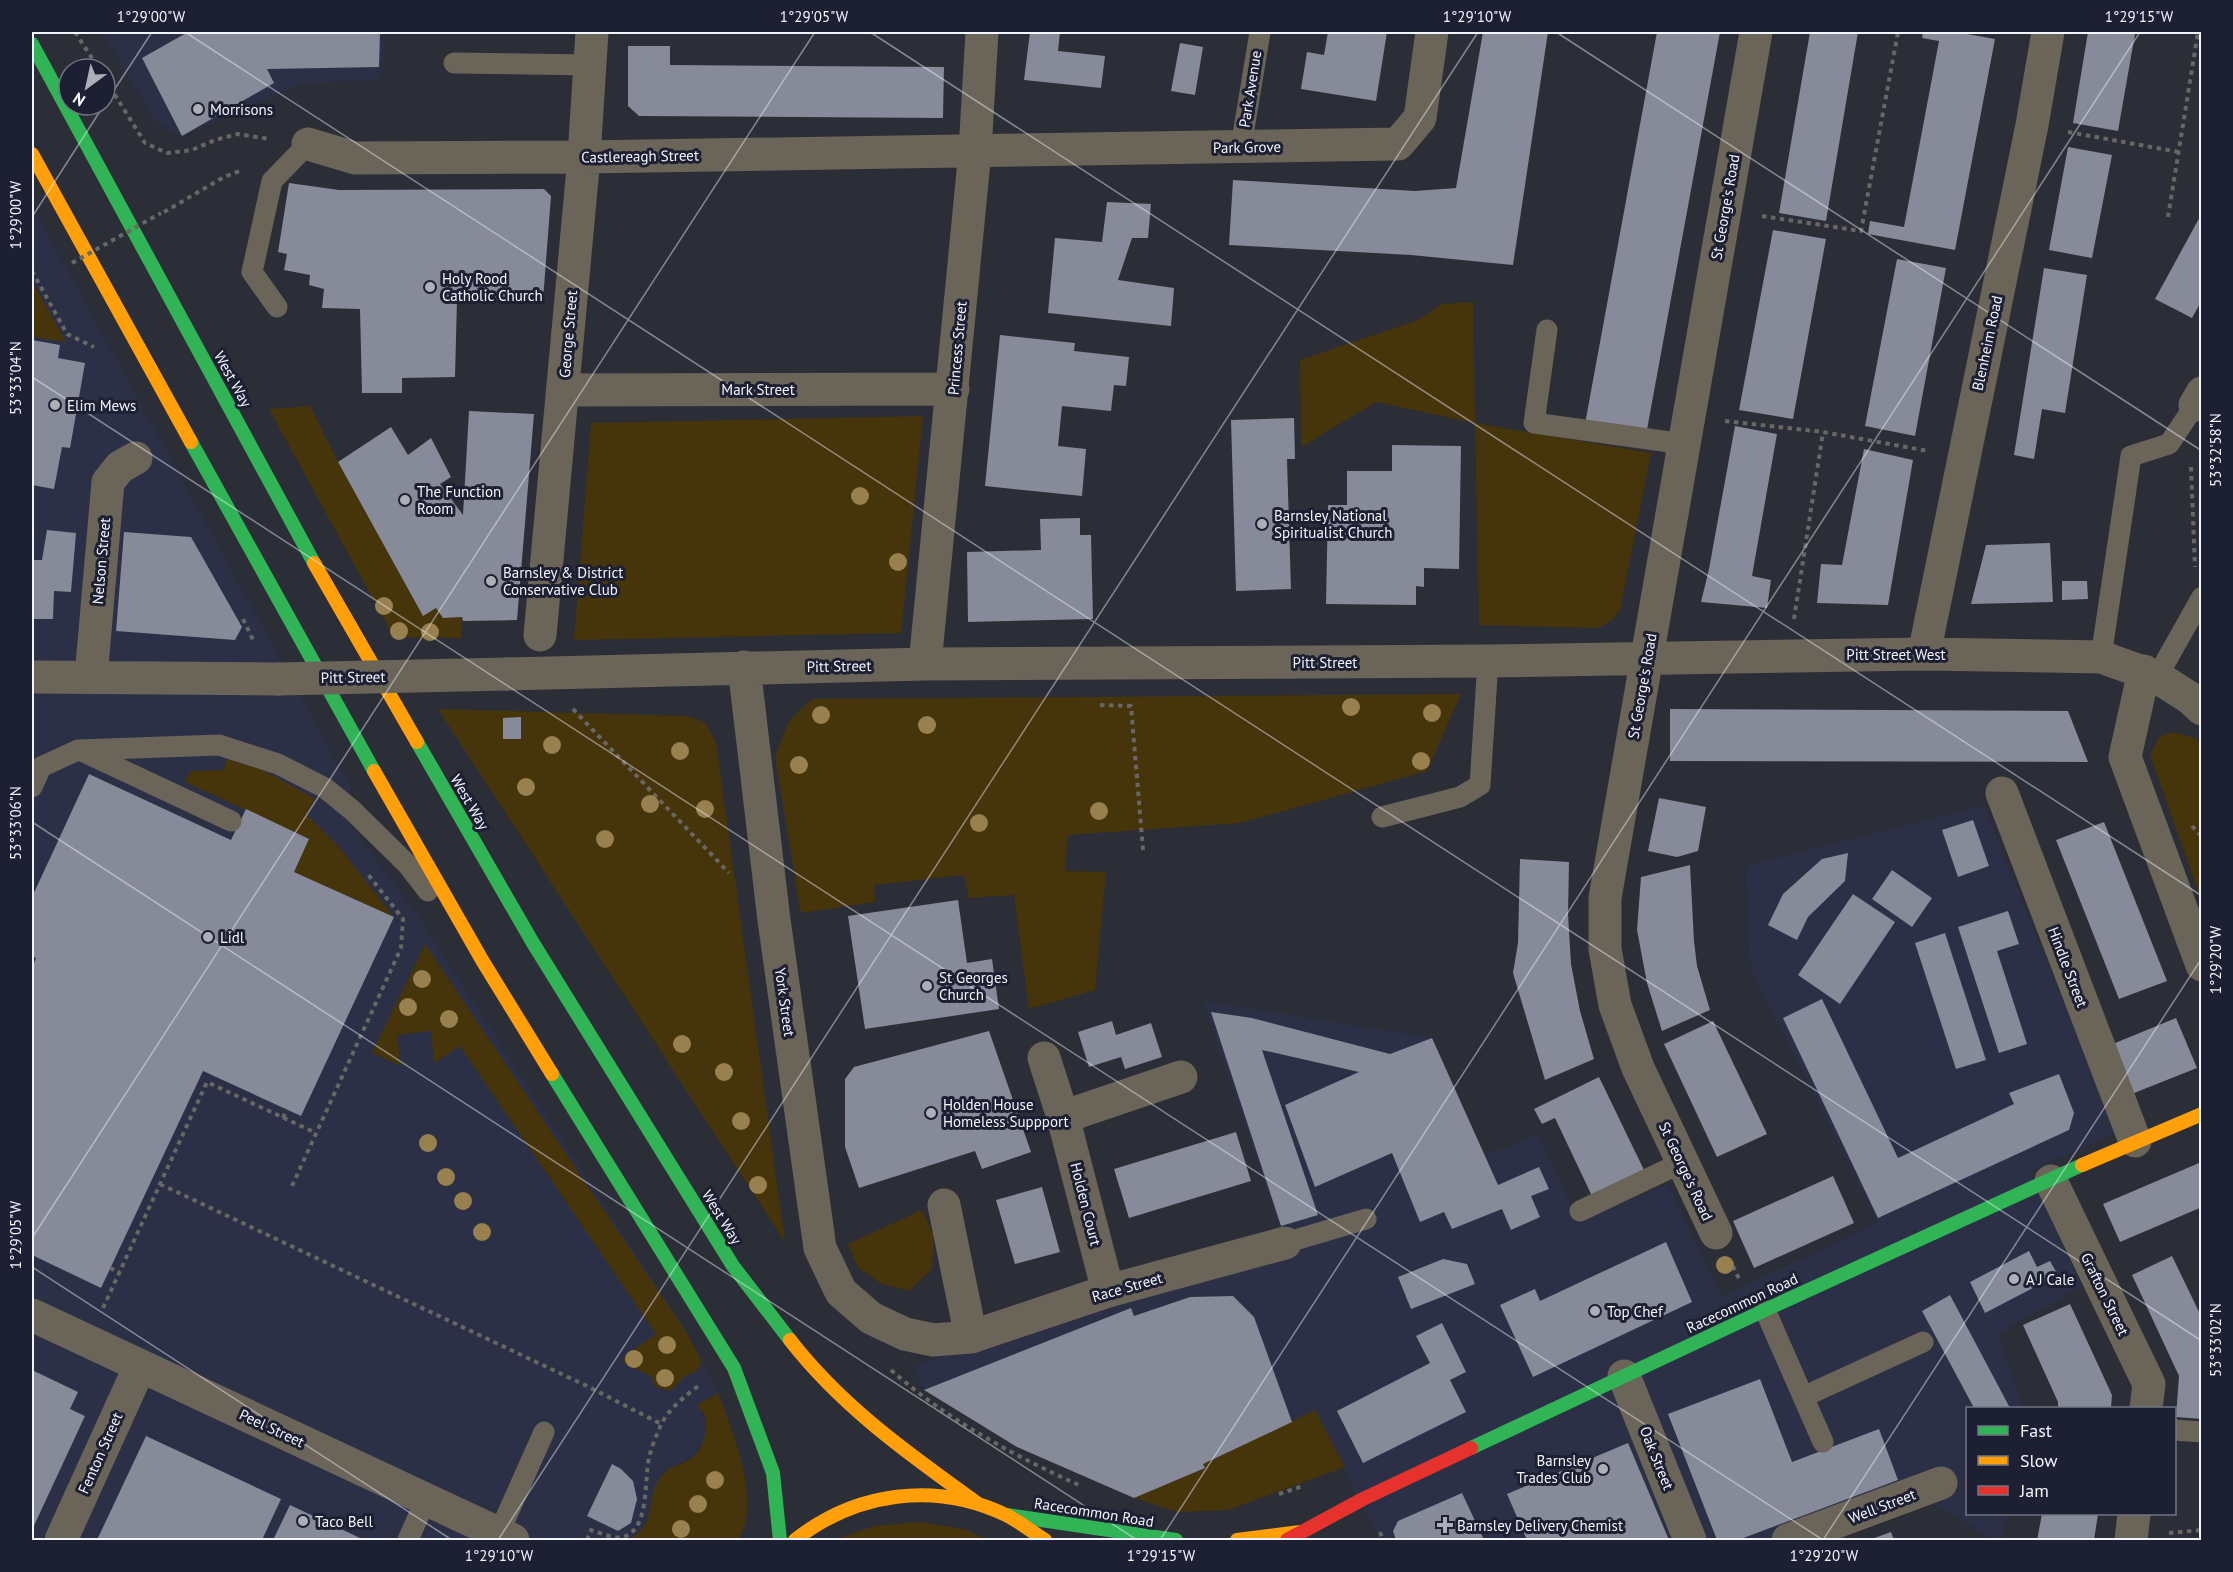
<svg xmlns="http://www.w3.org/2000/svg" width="2233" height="1572" font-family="'PT Sans',sans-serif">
<rect width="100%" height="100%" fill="#2b2e37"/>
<path fill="#2b3046" d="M102 32H384L382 79 302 83 182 136 156 122Z
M32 205 350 787 353 829 417 914 688 1335 718 1393 697 1405 705 1417V1438L695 1455 679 1464 667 1468 656 1485 647 1522 636 1536 628 1540H32Z
M1984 806 2116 1132 2029 1172 2082 1286 1997 1334 2022 1402 2021 1408H1968V1514H2006L2003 1540H1996L1932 1503 1834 1540H1380L1315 1411 1204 1464 1205 1468 1134 1498 1017 1447 924 1390 912 1368 1108 1294 1285 1243 1203 1001 1432 1038 1485 1156 1539 1134 1578 1222 1668 1184 1722 1297 1878 1223 1751 968 1745 866Z"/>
<path fill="#46340b" d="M32 281 66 342 32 337Z
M1473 302 1475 423 1651 453 1620 610 1612 620 1598 628 1479 625 1475 423 1376 402 1301 447 1300 360 1418 320 1442 304Z
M310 406 338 462 423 615 436 608 443 618 462 617 461 638 394 637 269 409Z
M923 416 901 633 574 640 591 423Z
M1461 694 1427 771 1240 823 1068 835 1065 871 1106 872 1095 990 1029 1009 1014 895 969 898 964 875 874 885 875 902 801 913 775 756 789 721 812 699Z
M438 709 687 716 704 722 716 742 785 1242Z
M2173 732 2197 739 2201 749V899L2150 755 2159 737Z
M227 759 261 769 315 799 307 815 339 847 394 917 294 872 309 839 185 782 190 771 223 770Z
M425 944 688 1335 702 1362 697 1371 685 1376 670 1391 655 1387 652 1377 622 1362 627 1354 656 1334 460 1046 434 1063 431 1031 397 1035 401 1066 372 1053Z
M922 1210 934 1236 932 1269 909 1291 882 1284 858 1268 848 1244Z
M718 1393C732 1430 764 1505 737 1540H628C657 1525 645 1503 658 1481 671 1460 681 1469 695 1455 703 1447 709 1428 705 1416 703 1412 699 1408 697 1405Z
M1315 1410 1345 1467 1228 1510 1177 1512 1134 1498 1205 1468 1203 1464Z
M919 1522 964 1529 988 1540H835L874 1526Z"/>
<path fill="#868a99" d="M188 32H380L379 67 267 69 274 83 182 136 142 58Z
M1030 32H1060L1058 51 1105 56 1101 88 1024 80Z
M1328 32H1387L1376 101 1301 89 1307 52 1324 55Z
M1483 32H1548L1513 265 1411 255 1229 245 1233 180 1415 191 1456 188Z
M1657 32H1720L1646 435 1585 424Z
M1810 32H1858L1826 221 1779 213Z
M1923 32H1956L1995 39 1955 250 1868 234 1870 221 1904 227 1939 41 1922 38Z
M2088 32H2121L2135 34 2118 131 2073 123Z
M1180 43 1203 47 1195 95 1171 91Z
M628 46H670V65L944 67 943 118 639 116 628 106Z
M2068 147 2112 155 2092 258 2049 250Z
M289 183 339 190 544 189 551 196 543 300H457L455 377 402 378V393H362L360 309 322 308 324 289 309 285 310 275 284 270 287 254 278 252Z
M1107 202 1151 204 1148 238H1132L1118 280 1174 288 1171 326 1048 313 1055 238 1102 242Z
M2202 213V300L2192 318 2155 299Z
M1773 230 1826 239 1793 419 1739 410Z
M1897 259 1946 268 1915 436 1865 426Z
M2044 268 2087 275 2065 413 2042 409 2034 459 2014 455Z
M1000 335 1075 343 1074 351 1129 357 1126 386 1114 385 1111 411 1062 406 1058 446 1086 449 1082 496 985 486Z
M32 340 60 345 58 358 85 363 70 448 62 447 54 489 32 485Z
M469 411 534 414 517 620 463 621 462 617 443 618 436 608 423 616 338 462 391 427 408 455 431 438 451 477 440 484 463 515Z
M1294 418 1295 459H1287L1291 589 1236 591 1231 420Z
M1735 426 1777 434 1752 576 1771 580 1767 608 1701 602 1709 569Z
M1392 445 1461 446 1459 569 1424 568V587L1416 586V605L1326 604 1328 505H1347V471H1392Z
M1864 449 1913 460 1888 605 1817 603 1821 564 1842 565Z
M1080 518V535H1091L1093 619 968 622 967 552 1041 550 1040 519Z
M47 530 76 533 71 592 54 591 53 619H32V560H42Z
M124 532 191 537 242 627 235 640 116 631Z
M2050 543 2053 602 1971 604 1986 545Z
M2062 581H2087L2088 599 2062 600Z
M1670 709 2068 711 2088 762 1670 761Z
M521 717V739H503V718Z
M89 774 231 840 246 809 309 839 294 872 394 917 301 1116 203 1071 101 1288 32 1255V968L36 958 32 956V897Z
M1659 798 1706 807 1698 851 1677 857 1648 851Z
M1973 820 1989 866 1958 877 1942 830Z
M2104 822 2167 981 2119 999 2056 840Z
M1848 853 1845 881 1808 917 1797 940 1768 925 1783 894 1822 859Z
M1520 859 1569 862 1568 914 1571 964 1580 1011 1594 1059 1545 1080 1513 973 1518 943Z
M1690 865 1694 941 1697 966 1710 1010 1662 1031 1647 983 1637 930 1641 877Z
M1892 870 1932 898 1912 927 1872 899Z
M1853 894 1895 922 1840 1004 1798 975Z
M958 900 967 963 992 959 999 1009 865 1029 848 916Z
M2008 911 2019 944 1997 951 2027 1044 1999 1053 1958 927Z
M1945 933 1986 1060 1956 1069 1915 943Z
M1822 999 1898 1158 2014 1104 2009 1093 2059 1074 2074 1113 2069 1130 1878 1218 1783 1018Z
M1211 1012 1252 1018 1390 1054 1432 1038 1498 1185 1539 1167 1549 1189 1531 1196 1540 1217 1511 1230 1502 1209 1452 1229 1444 1212 1420 1222 1392 1153 1315 1187 1285 1105 1359 1072 1262 1050 1318 1215 1281 1226Z
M2176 1018 2197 1068 2124 1097 2103 1048Z
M1112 1021 1116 1035 1151 1023 1162 1057 1125 1069 1121 1057 1089 1067 1078 1032Z
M1713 1021 1767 1134 1717 1157 1664 1044Z
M989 1031 1031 1152 982 1169 975 1151 859 1188 845 1147V1079L854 1067Z
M1599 1077 1644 1170 1592 1196 1555 1118 1542 1124 1534 1109Z
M1236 1132 1251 1181 1129 1218 1114 1169Z
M2199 1163 2202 1170V1207L2120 1242 2103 1204Z
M1833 1176 1854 1223 1754 1268 1733 1221Z
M1042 1187 1060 1252 1015 1264 996 1200Z
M1666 1242 1692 1302 1533 1377 1500 1305 1535 1289 1540 1301Z
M2029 1251 2037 1267 2050 1261 2058 1275 1985 1313 1970 1282Z
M2172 1256 2202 1318V1419L2176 1417 2179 1376 2132 1275Z
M1443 1259 1467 1264 1475 1284 1411 1309 1398 1277Z
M1950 1295 2010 1408H1974L1922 1311Z
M1233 1296 1254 1317 1292 1422 1203 1464 1205 1468 1134 1498 1017 1447 924 1390 1131 1308 1134 1316 1190 1297Z
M2070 1304 2112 1395 2111 1408H2058V1402L2023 1325Z
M1442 1323 1466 1372 1450 1380 1466 1412 1363 1463 1337 1411 1430 1363 1416 1336Z
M32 1370 78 1392 70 1409 85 1416 32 1530Z
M1760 1379 1792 1462 1879 1429 1898 1480 1738 1540H1717L1668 1414Z
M146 1436 281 1499 262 1540H97Z
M1628 1443 1669 1540H1527L1507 1494Z
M612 1464 621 1469 633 1481 637 1499 631 1523 618 1531 587 1516Z
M1462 1493 1484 1540H1396L1393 1531 1398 1521Z
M290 1505 360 1538 359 1540H273Z
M2042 1514H2098L2094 1540H2037Z
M1891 1532 1894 1540H1869Z"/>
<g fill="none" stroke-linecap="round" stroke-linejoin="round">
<path stroke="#696663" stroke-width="4" stroke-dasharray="4.5 4.5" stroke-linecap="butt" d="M75 32 99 69
M105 79 145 143 167 153 192 150 215 140 238 134 269 139
M2068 132 2179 152
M164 212 224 177 242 170
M1762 216 1861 231 1898 32
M2168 217 2198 32
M32 271 67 334 94 347
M1725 421 1823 432 1928 451
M2191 467 2195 567
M243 619 254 642
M1794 619 1823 432
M1100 705 1131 706 1143 850
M573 709 729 873
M2192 826 2202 837
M283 1118 287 1109
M160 1184 587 1386 661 1424
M292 1186 401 948 403 919 367 873
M1733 1266 1740 1281
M110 1268 119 1272
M103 1308 207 1082 316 1133
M891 1370C946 1419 1014 1456 1081 1486
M1279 1494 1303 1486
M1380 1532 1383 1540
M2169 1533 2202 1530
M587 1540 591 1530C600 1533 613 1539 623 1537 650 1530 644 1479 649 1458 651 1448 656 1437 660 1427 667 1410 686 1395 701 1384"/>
<path stroke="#6b6458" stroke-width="21" d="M454 63 590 65
M1241 147 1260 32
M277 307 252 272 272 181 308 144
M1547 330 1534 423 1684 444
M2101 657 2131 456 2169 444 2195 405
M2157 677 2202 597
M84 752 231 821
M32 787 41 767 78 750 219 745 278 764 325 788 352 810 408 865 428 891
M1382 817 1460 797 1480 785 1488 661
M1580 1211 1683 1162
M1285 1243 1366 1219
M1765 1310 1823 1442
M1803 1397 1923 1342
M2174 1430 2202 1432
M499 1533 544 1432
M408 1540 426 1499"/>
<path stroke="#6b6458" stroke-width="33" d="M308 144 355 158 584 157 1398 144 1420 118 1432 32
M563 390 953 389
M2195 405 2202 393
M540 635 584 157 592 32
M1924 654 2032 125 2048 32
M925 664 975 151 982 32
M744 667 774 920 820 1248 841 1292 871 1318 905 1334 933 1340 971 1337 1108 1291 1285 1243
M2144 671 2125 757 2202 965
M508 674 925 664 1488 661 1924 654 2101 657 2157 677 2190 698 2202 709
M32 677 278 679
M91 677 108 482 120 467 136 458
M2002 793 2135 1141
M1044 1058 1063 1117 1108 1291
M1063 1117 1181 1077
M2051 1181 2149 1384 2146 1408
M944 1205 971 1337
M1716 1233 1638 1068 1615 1005 1605 949V898L1756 32
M32 1315 513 1540
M1624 1376 1690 1540
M61 1540 140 1366
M1788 1540 1941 1483
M2131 1540 2134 1514"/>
<path stroke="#30b455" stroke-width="14" d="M32 44 314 563
M191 442 374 771
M417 742 533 943 733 1266 790 1340
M552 1074 734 1368 773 1473 780 1540
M1471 1448 1765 1310 2082 1165
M1007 1515 1176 1540"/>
<path stroke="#ff9f0a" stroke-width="14" d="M32 154 191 442
M314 563 417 742
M374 771 482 960 552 1074
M2082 1165 2202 1114
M790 1340C842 1407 909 1454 977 1503
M795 1540C856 1492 935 1481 1006 1515 1020 1522 1032 1532 1045 1540
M1237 1540 1300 1532"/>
<path stroke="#e5322d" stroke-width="14" d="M1287 1540 1363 1499 1471 1448"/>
<path stroke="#696663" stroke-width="4" stroke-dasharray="4.5 4.5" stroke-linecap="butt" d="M72 263 161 213"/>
<path stroke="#6b6458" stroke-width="33" d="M278 679 508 674"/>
</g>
<g fill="#98804f">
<circle cx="860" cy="496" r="9"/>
<circle cx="898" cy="562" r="9"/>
<circle cx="384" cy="606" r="9"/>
<circle cx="399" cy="631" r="9"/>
<circle cx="430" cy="632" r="9"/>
<circle cx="1351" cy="707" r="9"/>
<circle cx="1432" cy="713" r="9"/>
<circle cx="821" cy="715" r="9"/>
<circle cx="927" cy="725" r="9"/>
<circle cx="552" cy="745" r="9"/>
<circle cx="680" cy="751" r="9"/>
<circle cx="1421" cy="761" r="9"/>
<circle cx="799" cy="765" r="9"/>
<circle cx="526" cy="787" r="9"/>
<circle cx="650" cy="804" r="9"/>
<circle cx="705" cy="809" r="9"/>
<circle cx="1099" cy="811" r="9"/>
<circle cx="979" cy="823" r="9"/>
<circle cx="605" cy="839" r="9"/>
<circle cx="422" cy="979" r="9"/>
<circle cx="408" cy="1007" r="9"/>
<circle cx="449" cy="1019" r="9"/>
<circle cx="682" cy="1044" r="9"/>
<circle cx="724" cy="1072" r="9"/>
<circle cx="741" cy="1121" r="9"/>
<circle cx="428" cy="1143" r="9"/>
<circle cx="446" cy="1177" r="9"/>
<circle cx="758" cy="1185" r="9"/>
<circle cx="463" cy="1201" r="9"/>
<circle cx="482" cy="1232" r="9"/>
<circle cx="1725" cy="1265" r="9"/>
<circle cx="667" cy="1345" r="9"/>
<circle cx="634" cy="1359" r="9"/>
<circle cx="665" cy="1378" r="9"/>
<circle cx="715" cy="1480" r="9"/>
<circle cx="698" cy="1504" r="9"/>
<circle cx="681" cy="1529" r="9"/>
</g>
<path fill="none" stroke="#f2f4fe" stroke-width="1.5" stroke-opacity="0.45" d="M185 32 2202 1341M870 32 2202 896M1556 32 2202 451M105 104 152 32M32 217 104 105M32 377 1823 1540M32 822 1137 1540M32 1238 815 32M32 1267 452 1540M498 1540 1478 32M1160 1540 2140 32M1823 1540 2202 958"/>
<g fill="#acafb8" stroke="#1d2032" stroke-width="2">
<circle cx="198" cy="109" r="6"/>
<circle cx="430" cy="287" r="6"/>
<circle cx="55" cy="405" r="6"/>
<circle cx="405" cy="500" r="6"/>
<circle cx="1262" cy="524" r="6"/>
<circle cx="491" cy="581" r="6"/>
<circle cx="208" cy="937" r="6"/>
<circle cx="927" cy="986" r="6"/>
<circle cx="931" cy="1113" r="6"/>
<circle cx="2014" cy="1279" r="6"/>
<circle cx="1595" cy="1311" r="6"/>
<circle cx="1603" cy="1469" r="6"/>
<circle cx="303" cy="1521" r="6"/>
<path d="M1442 1516h6v6h6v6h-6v6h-6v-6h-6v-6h6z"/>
</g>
<g text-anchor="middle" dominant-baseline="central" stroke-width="6" stroke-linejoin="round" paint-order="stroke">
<g font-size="15" fill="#f2f4fe" stroke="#1d2032">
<text transform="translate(1250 89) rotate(-81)">Park Avenue</text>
<text transform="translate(1247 147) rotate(-1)">Park Grove</text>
<text transform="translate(640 156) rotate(-1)">Castlereagh Street</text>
<text transform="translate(1725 207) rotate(-80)">St George's Road</text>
<text transform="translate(568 334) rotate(-85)">George Street</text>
<text transform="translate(1987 343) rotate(-78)">Blenheim Road</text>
<text transform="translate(957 348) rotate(-85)">Princess Street</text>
<text transform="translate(233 379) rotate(61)">West Way</text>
<text x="758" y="389">Mark Street</text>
<text transform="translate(101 561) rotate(-85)">Nelson Street</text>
<text x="1896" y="654">Pitt Street West</text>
<text x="1325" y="662">Pitt Street</text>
<text transform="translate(839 666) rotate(-1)">Pitt Street</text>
<text transform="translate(353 677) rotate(-1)">Pitt Street</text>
<text transform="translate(1642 686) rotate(-80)">St George's Road</text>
<text transform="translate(470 802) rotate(60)">West Way</text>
<text transform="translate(2068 967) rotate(69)">Hindle Street</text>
<text transform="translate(785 1002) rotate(82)">York Street</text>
<text transform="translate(1686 1171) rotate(65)">St George's Road</text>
<text transform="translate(1086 1204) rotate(76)">Holden Court</text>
<text transform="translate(722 1217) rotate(58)">West Way</text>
<text transform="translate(1127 1287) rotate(-16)">Race Street</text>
<text transform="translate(2105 1294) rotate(64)">Grafton Street</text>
<text transform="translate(1742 1303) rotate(-25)">Racecommon Road</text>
<text transform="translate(272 1428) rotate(25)">Peel Street</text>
<text transform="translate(100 1453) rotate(-66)">Fenton Street</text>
<text transform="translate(1657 1458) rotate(68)">Oak Street</text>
<text transform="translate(1882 1506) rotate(-21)">Well Street</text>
<text transform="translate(1094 1512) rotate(9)">Racecommon Road</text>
</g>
<g font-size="15" fill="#f2f4fe" stroke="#1d2032" text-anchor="start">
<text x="210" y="109">Morrisons</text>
<text x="442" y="278">Holy Rood<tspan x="442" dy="17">Catholic Church</tspan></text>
<text x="67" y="405">Elim Mews</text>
<text x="417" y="491">The Function<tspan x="417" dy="17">Room</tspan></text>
<text x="1274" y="515">Barnsley National<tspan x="1274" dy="17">Spiritualist Church</tspan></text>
<text x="503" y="572">Barnsley &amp; District<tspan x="503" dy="17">Conservative Club</tspan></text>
<text x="220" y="937">Lidl</text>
<text x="939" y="977">St Georges<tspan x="939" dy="17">Church</tspan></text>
<text x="943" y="1104">Holden House<tspan x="943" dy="17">Homeless Suppport</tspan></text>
<text x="2026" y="1279">A J Cale</text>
<text x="1607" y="1311">Top Chef</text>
<text x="1591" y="1460" text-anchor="end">Barnsley<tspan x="1591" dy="17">Trades Club</tspan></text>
<text x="315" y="1521">Taco Bell</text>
<text x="1457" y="1525">Barnsley Delivery Chemist</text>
</g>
</g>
<rect width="2233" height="1572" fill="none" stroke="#1d2032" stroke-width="66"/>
<rect x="1966" y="1407" width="210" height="108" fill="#1d2032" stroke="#727584" stroke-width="1.5"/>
<rect x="1978" y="1426" width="30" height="9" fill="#30b455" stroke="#727584" stroke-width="1.5"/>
<text x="2020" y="1437" font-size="18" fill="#f2f4fe">Fast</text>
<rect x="1978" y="1456" width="30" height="9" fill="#ff9f0a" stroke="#727584" stroke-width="1.5"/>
<text x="2020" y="1467" font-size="18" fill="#f2f4fe">Slow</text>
<rect x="1978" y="1486" width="30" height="9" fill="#e5322d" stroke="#727584" stroke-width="1.5"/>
<text x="2020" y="1497" font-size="18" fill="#f2f4fe">Jam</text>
<g transform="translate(87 87) rotate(213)"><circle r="28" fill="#1d2032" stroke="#727584" stroke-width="1.5"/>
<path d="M0-4.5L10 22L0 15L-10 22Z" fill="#acafb8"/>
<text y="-9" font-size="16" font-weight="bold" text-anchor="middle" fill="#f2f4fe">N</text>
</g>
<rect x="33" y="33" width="2167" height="1506" fill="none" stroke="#f2f4fe" stroke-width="2"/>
<g font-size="15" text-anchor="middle" fill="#f2f4fe">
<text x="151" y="22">1°29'00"W</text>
<text x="814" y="22">1°29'05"W</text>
<text x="1477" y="22">1°29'10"W</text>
<text x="2139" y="22">1°29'15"W</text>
<text transform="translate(16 215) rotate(-90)" y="5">1°29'00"W</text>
<text transform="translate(16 378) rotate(-90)" y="5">53°33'04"N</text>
<text transform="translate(2216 450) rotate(-90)" y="5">53°32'58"N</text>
<text transform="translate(16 823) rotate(-90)" y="5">53°33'06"N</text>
<text transform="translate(2216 960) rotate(-90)" y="5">1°29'20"W</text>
<text transform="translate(16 1235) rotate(-90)" y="5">1°29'05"W</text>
<text transform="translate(2216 1340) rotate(-90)" y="5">53°33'02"N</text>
<text x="499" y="1561">1°29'10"W</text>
<text x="1161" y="1561">1°29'15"W</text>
<text x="1824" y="1561">1°29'20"W</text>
</g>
</svg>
